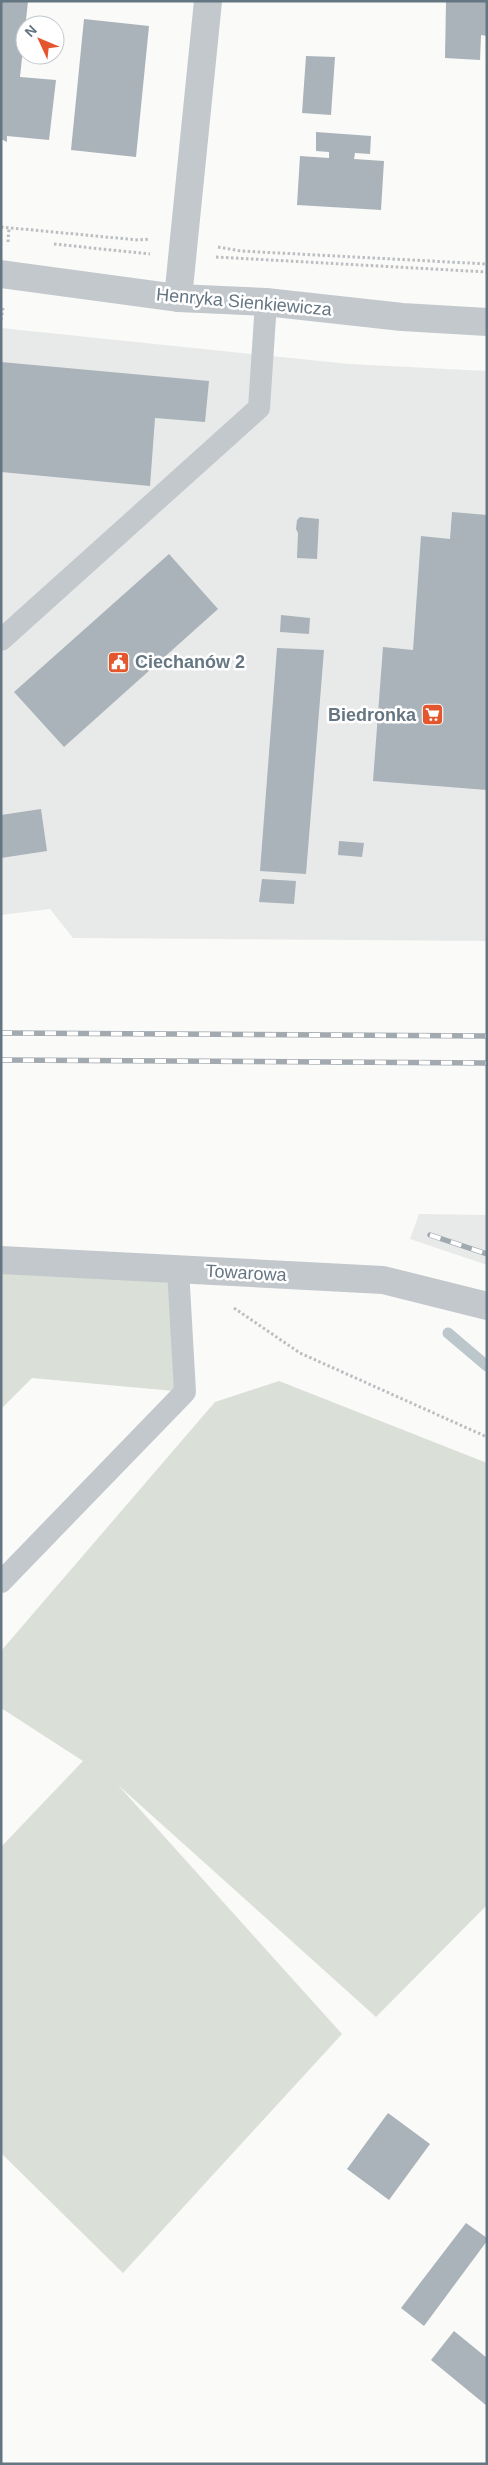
<svg xmlns="http://www.w3.org/2000/svg" width="488" height="2465" font-family="Arial,sans-serif">
<rect width="100%" height="100%" fill="#fafaf8"/>
<path fill="#e8e9e9" d="M1 328 349 364 487 371V941L73 938 50 909 1 915Z
M419 1214 487 1215V1265L410 1239Z"/>
<path fill="#dadfd7" d="M1 1260 178 1269 185 1392 32 1378 1 1409Z
M279 1381 487 1463V1905L376 2017 118 1785 342 2034 123 2273 1 2153V1847L83 1761 1 1708V1651L215 1402Z"/>
<g fill="none" stroke-linecap="round" stroke-linejoin="round">
<path stroke="#bbc7cb" stroke-width="11" d="M448 1333 487 1366"/>
</g>
<path fill="#aab3b9" d="M1 1H28L20 77 56 80 49 140 7 136V142L1 139Z
M446 1H487V36L481 35 480 60 445 58Z
M84 19 149 26 136 157 71 150Z
M306 56 335 57 331 115 302 113Z
M316 132 371 136 370 154 355 153 354 159 384 161 381 210 297 205 300 156 329 158V152L316 151Z
M1 362 209 381 205 422 155 418 150 486 1 472Z
M452 512 487 515V790L373 781 383 647 413 650 421 536 450 539Z
M300 517 319 519 317 559 297 558 298 533 296 529 297 520Z
M169 554 218 609 64 747 14 692Z
M281 615 310 618 309 634 280 632Z
M277 648 324 650 306 874 260 871Z
M41 809 47 851 1 858V815Z
M339 841 364 843 362 857 338 855Z
M262 879 296 881 294 904 259 902Z
M388 2113 430 2144 389 2200 347 2169Z
M466 2223 487 2238V2241L424 2326 401 2308Z
M454 2331 487 2358V2406L431 2360Z"/>
<g fill="none" stroke-linecap="round" stroke-linejoin="round">
<path stroke="#bbbfc2" stroke-width="3" stroke-dasharray="2.5 2.5" stroke-linecap="butt" d="M1 227 138 240 150 239
M8 242 9 228
M54 244 150 254
M218 247 241 251 487 264
M216 257 487 272
M1 320 3 308
M234 1308 300 1353 487 1437"/>
<path stroke="#c3c8cc" stroke-width="22" d="M1 640 259 408 266 302
M1 1582 185 1392 178 1269"/>
<path stroke="#c3c8cc" stroke-width="28" d="M178 298 208 1
M1 1260 383 1280 487 1306"/>
<path stroke="#c3c8cc" stroke-width="28" d="M1 274 178 298 266 302 402 317 487 322"/>
<defs>
<path id="rail" d="M1 1033 487 1036
M1 1060 487 1063
M430 1235 487 1254"/>
</defs>
<use href="#rail" stroke="#a2aab0" stroke-width="5.5"/>
<use href="#rail" stroke="#fff" stroke-width="4" stroke-dasharray="11" stroke-linecap="butt"/>
</g>
<defs>
<symbol id="civic-square" viewBox="-11 -11 22 22"><rect x="-9" y="-9" width="18" height="18" rx="4" fill="#e4572e" stroke="#fff"/><path d="M-.6-6.5H3V-4.5H.6V-3L4-1V1h2V6H-6V1h2V-1L-.6-3ZM-1.2 2.5V6h2.4V2.5Z" fill="#fff"/></symbol>
<symbol id="supermarket-square" viewBox="-11 -11 22 22"><rect x="-9" y="-9" width="18" height="18" rx="4" fill="#e4572e" stroke="#fff"/><path d="M-6-5.5h2.5l.6 2H6L4.5 2H-2.5L-4.4-4H-6ZM-1.5 3.2a1.3 1.3 0 1 0 .1 0ZM3 3.2a1.3 1.3 0 1 0 .1 0Z" fill="#fff"/></symbol>
</defs>
<g fill-rule="evenodd">
<use href="#civic-square" x="106" y="650" width="25" height="25"/>
<use href="#supermarket-square" x="420" y="702" width="25" height="25"/>
</g>
<g text-anchor="middle" dominant-baseline="central" stroke-width="5" stroke-linejoin="round" paint-order="stroke">
<g font-size="18" fill="#657683" stroke="#fff">
<text transform="translate(244 302) rotate(5)">Henryka Sienkiewicza</text>
<text transform="translate(246 1273) rotate(3)">Towarowa</text>
</g>
<g font-size="18" font-weight="bold" fill="#657683" stroke="#fff" text-anchor="start">
<text x="135" y="662">Ciechanów 2</text>
<text x="416" y="715" text-anchor="end">Biedronka</text>
</g>
</g>
<rect width="488" height="2465" fill="none" stroke="#657683" stroke-width="5"/>
<g transform="translate(40 40) rotate(314)"><circle r="24" fill="#ffffff" stroke="#c1c8cd"/>
<path d="M0-4L9 19L0 12L-9 19Z" fill="#e4572e"/>
<text y="-8" font-size="14" font-weight="bold" text-anchor="middle" fill="#657683">N</text>
</g>
</svg>
